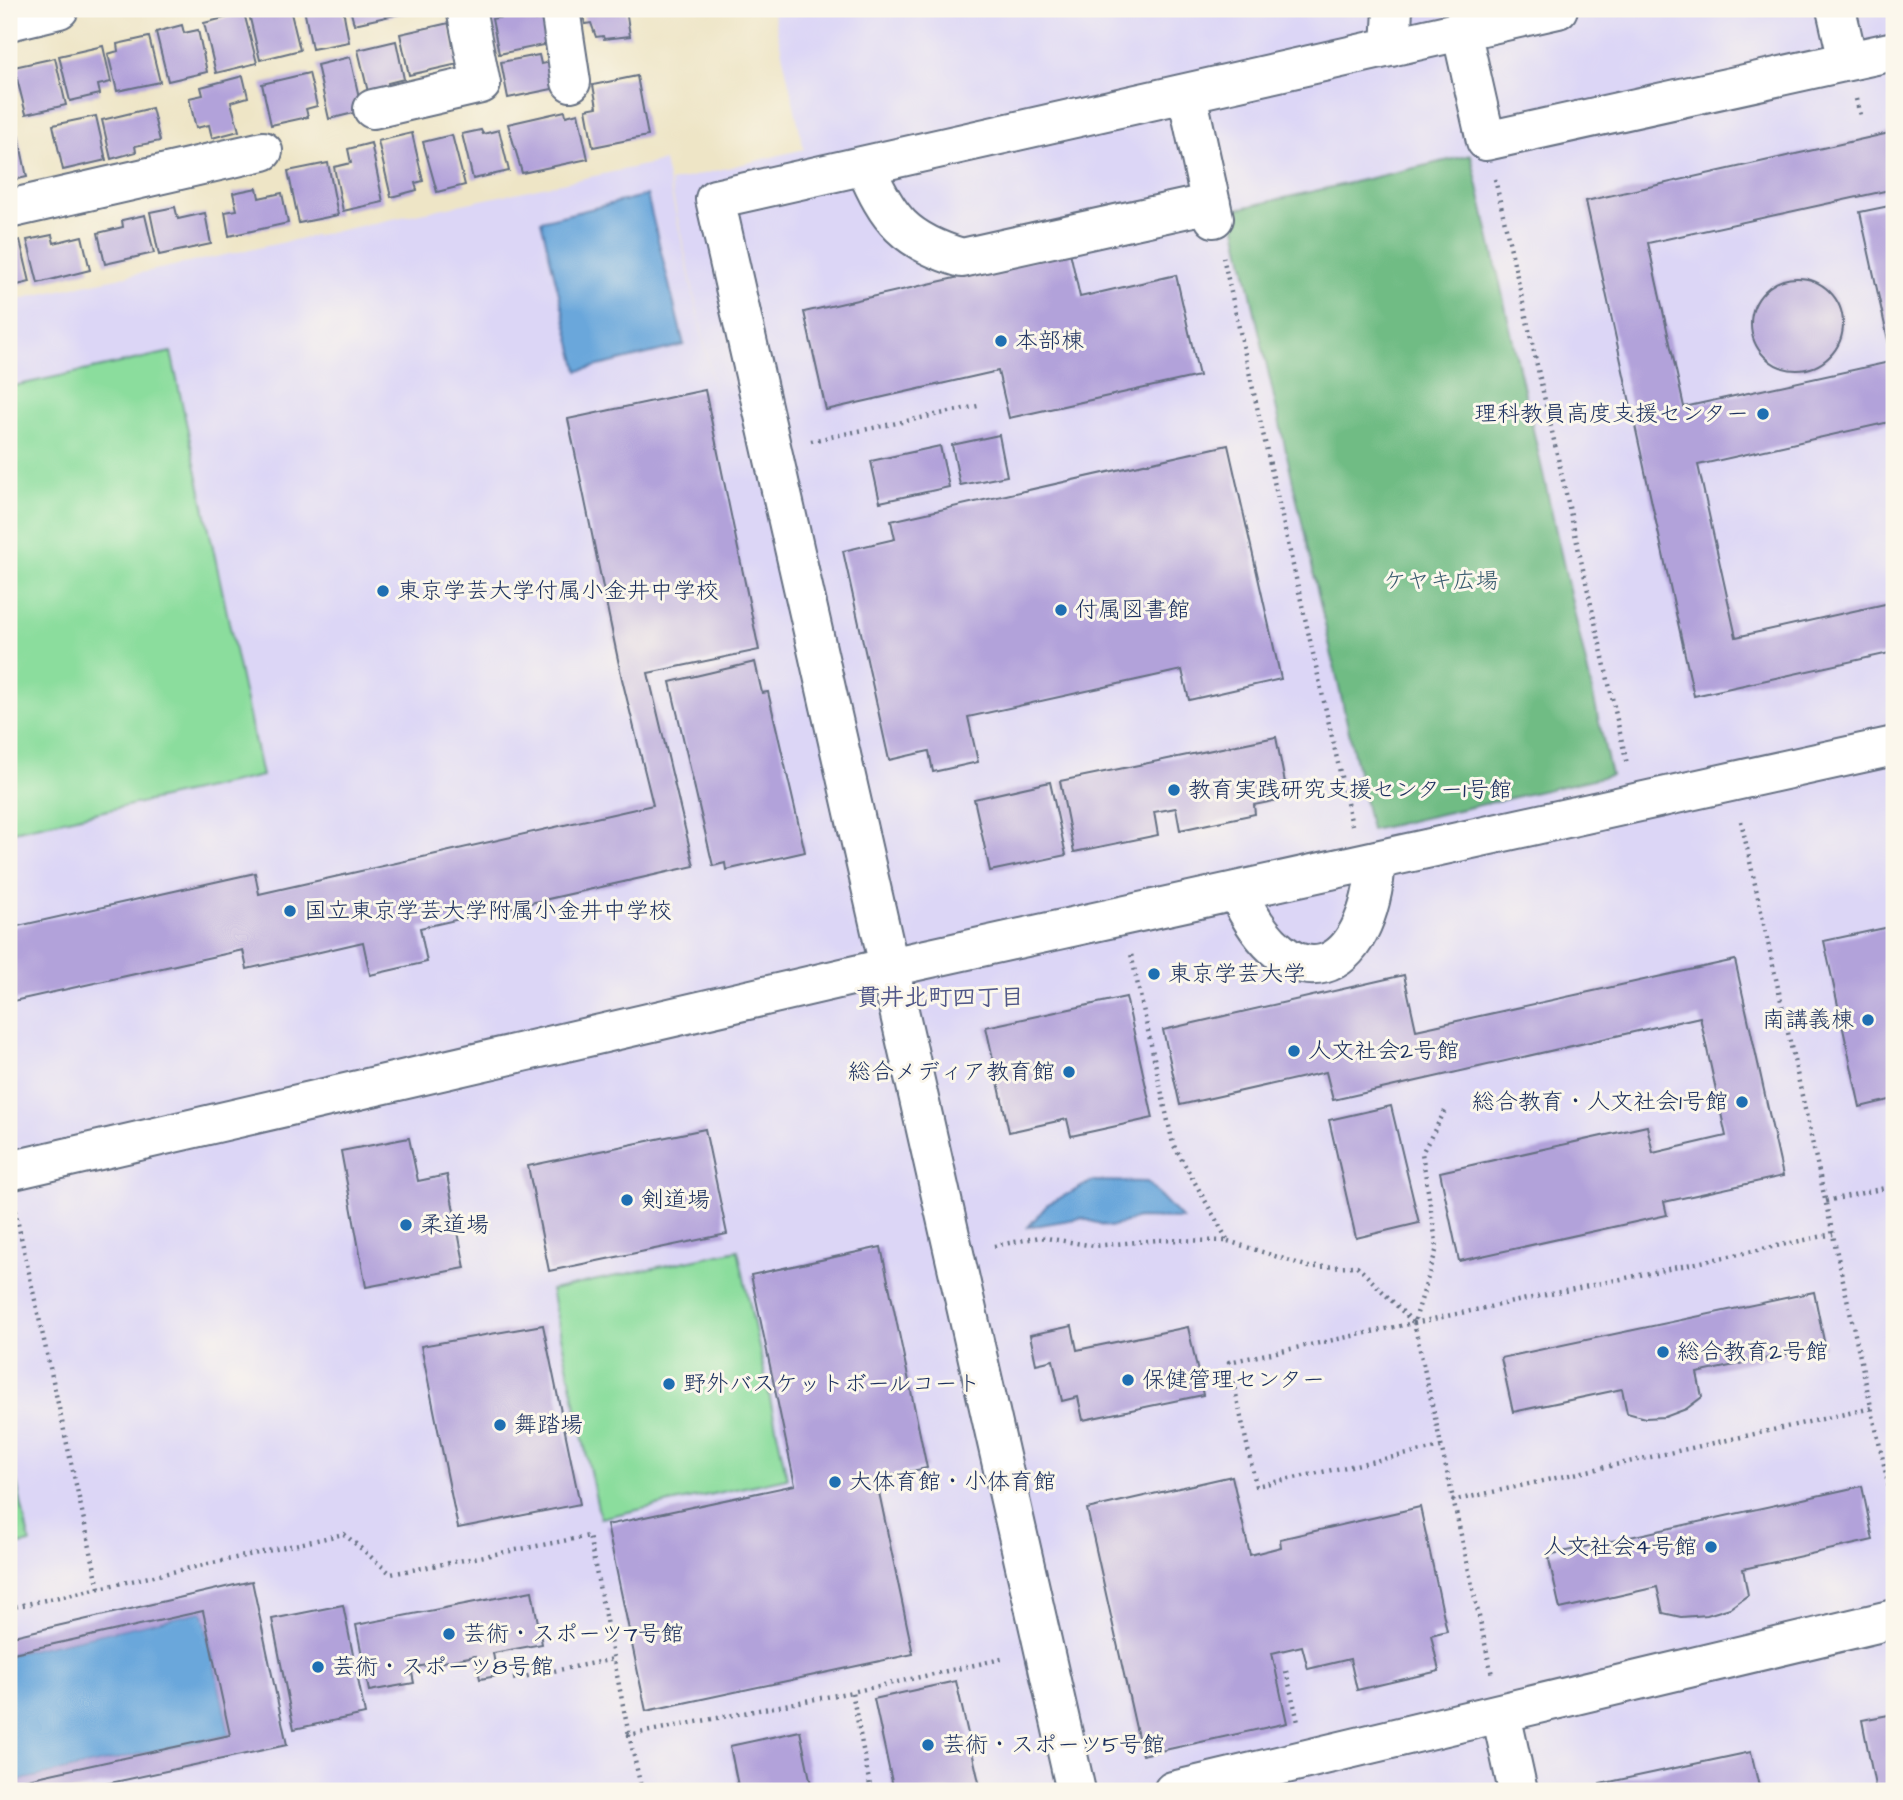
<svg xmlns="http://www.w3.org/2000/svg" width="1903" height="1800" font-family="'Architects Daughter','Klee One',sans-serif">
<rect width="100%" height="100%" fill="#fbf7ec"/>
<filter id="ink" filterUnits="userSpaceOnUse"><feTurbulence type="fractalNoise" baseFrequency=".0143" numOctaves="2"/><feDisplacementMap in="SourceGraphic" scale="14" xChannelSelector="R" yChannelSelector="G"/><feConvolveMatrix kernelMatrix="1 2 1 2 8 2 1 2 1" color-interpolation-filters="sRGB"/></filter>
<filter id="wash" filterUnits="userSpaceOnUse"><feTurbulence type="fractalNoise" baseFrequency=".00686" numOctaves="4" result="noise"/><feDisplacementMap in="SourceGraphic" scale="28" xChannelSelector="R" yChannelSelector="G"/><feGaussianBlur stdDeviation="1.57" result="paint"/><feColorMatrix in="noise" values="0 0 0 0 0 0 0 0 0 0 0 0 0 0 0 0 0 1.4 0 .05"/><feComposite in="paint" operator="in"/></filter>
<g filter="url(#wash)">
<rect width="100%" height="100%" fill="#eee5c6"/>
<path fill="#dcd6f6" d="M772 9H1894V1791H9V301L664 161 724 435 670 182 804 149Z"/>
<path fill="#8bdd9d" stroke="#53867e" stroke-width="2" d="M171 352 262 776 9 832V387Z
M738 1250 787 1478 600 1518 551 1290Z
M9 1448 30 1543 9 1547Z"/>
<path fill="#70bc84" stroke="#467671" stroke-width="2" d="M1471 155 1611 775 1371 830 1232 210Z"/>
<path fill="#6aa7db" stroke="#426b9c" stroke-width="2" d="M647 195 684 345 578 371 541 221Z
M1093 1181 1147 1182 1182 1219 1138 1218 1110 1227 1081 1218 1028 1227 1048 1204Z
M203 1611 230 1735 9 1783V1654Z"/>
<g id="blocks">
<path fill="#b2a2da" d="M254 9H290L300 50 260 60 248 10Z
M304 9H343L349 42 312 49Z
M350 9H418V10L354 24Z
M582 9H626L630 36 604 39 603 36 596 37 591 23 585 24Z
M1163 9H1181V10L1164 14Z
M531 11 532 20 544 18 548 44 499 54 492 19Z
M244 13 257 63 216 73 204 23Z
M449 23 458 64 409 75 400 34Z
M182 25 184 33 198 30 207 72 168 81 156 32Z
M149 37 160 82 117 91 108 54 118 51 117 44Z
M396 41 404 79 388 83 389 88 368 92 358 50Z
M103 46 111 82 98 85 100 94 70 101 59 56Z
M539 55 541 64 552 62 557 88 508 98 501 62Z
M350 57 362 111 329 119 317 65Z
M55 58 66 105 26 114 14 67Z
M309 73 317 106 306 109 308 117 271 125 262 84Z
M243 76 248 97 231 102 239 131 212 138 209 125 196 128 189 98 203 95 201 87Z
M637 76 648 136 593 147 586 109 597 107 593 85Z
M152 108 160 141 135 146 136 152 111 159 102 120Z
M565 111 566 116 578 113 588 159 522 173 508 124Z
M96 116 106 160 63 170 53 125Z
M481 130 483 134 499 130 509 171 473 179 462 134Z
M1894 132V189L1648 243 1684 407 1894 361V421L1698 465 1736 637 1894 602V652L1694 696 1586 201Z
M412 133 423 181 415 183 417 190 391 197 378 141Z
M18 134 27 177 9 181V136Z
M452 135 465 185 437 192 423 142Z
M371 143 383 202 343 211 334 167 351 163 348 149Z
M328 163 338 215 299 223 288 171Z
M257 188 259 198 282 193 288 223 229 236 225 212 237 210 233 193Z
M1894 205V343L1889 344 1860 212Z
M175 207 178 219 205 213 211 244 159 255 150 212Z
M145 215 154 253 105 264 98 233 123 227 122 220Z
M52 235 54 243 82 236 90 270 38 283 27 240Z
M20 240 30 282 9 287V243Z
M1070 252 1080 297 1176 275 1199 376 1009 418 998 371 826 410 804 312Z
M1751 324a46 46 0 1 1 92 0a46 46 0 1 1-92 0Z
M705 390 759 650 648 673 694 866 420 928 427 962 370 975 363 942 247 969 243 950 9 1002V928L255 873 259 894 653 805 622 679 568 419Z
M999 435 1007 476 960 485 952 445Z
M1228 445 1281 679 1189 700 1182 670 968 717 978 762 933 772 929 751 889 760 843 551 895 539 891 521Z
M940 446 949 487 880 502 871 461Z
M755 662 762 693 768 692 805 852 726 870 725 863 713 866 670 682Z
M1276 737 1288 798 1254 805 1255 814 1180 830 1176 808 1154 812 1158 835 1074 852 1060 781Z
M1050 782 1066 855 990 871 974 799Z
M1894 926V1099L1860 1107 1824 941Z
M1735 960 1783 1176 1664 1202 1667 1215 1459 1261 1440 1172 1647 1126 1653 1153 1726 1136 1700 1017 1333 1100 1326 1072 1180 1105 1163 1030 1404 975 1416 1030Z
M1126 997 1153 1118 1071 1136 1067 1119 1009 1132 986 1027Z
M1391 1106 1419 1223 1356 1238 1329 1120Z
M705 1129 727 1234 549 1271 528 1166Z
M409 1138 418 1181 447 1175 465 1268 366 1287 341 1151Z
M881 1247 927 1468 876 1478 913 1654 646 1711 607 1525 795 1485 751 1275Z
M1814 1292 1825 1346 1697 1373 1702 1397 1686 1409 1665 1417 1645 1418 1627 1413 1622 1389 1513 1412 1501 1358Z
M543 1325 580 1504 458 1528 421 1346Z
M1072 1326 1077 1350 1188 1327 1203 1395 1083 1420 1078 1397 1062 1401 1053 1360 1036 1364 1030 1335Z
M1232 1476 1250 1555 1281 1547 1280 1539 1420 1507 1447 1631 1431 1635 1439 1671 1357 1690 1350 1659 1308 1669 1302 1646 1272 1653 1287 1723 1142 1755 1087 1509Z
M1862 1486 1873 1540 1743 1569 1748 1595 1730 1608 1707 1615 1681 1617 1663 1613 1657 1587 1560 1609 1548 1555Z
M252 1581 287 1745 73 1791H9V1783L230 1735 203 1611 9 1654V1637Z
M532 1591 542 1644 493 1653 497 1676 480 1679 475 1656 411 1668 414 1683 369 1691 356 1625Z
M343 1605 365 1714 294 1729 272 1619Z
M956 1681 981 1791H894L874 1699Z
M1894 1714V1791H1876L1862 1720Z
M800 1731 812 1789 739 1791 730 1746Z
M1751 1752 1760 1791H1602L1600 1784Z"/>
</g>
</g>
<g filter="url(#ink)">
<use href="#blocks" fill-opacity="0" stroke="#656f82" stroke-width="2"/>
<g fill="none" stroke-linecap="round" stroke-linejoin="round">
<defs>
<path id="minor" d="M560 9 571 82
M1836 9 1848 61
M9 21 59 9
M1461 30 1486 141 1894 51
M1391 47 1393 9
M1187 94 1214 218
M373 109 481 84 466 9
M865 166C888 220 905 241 962 258L1211 203
M9 209 263 151
M1237 891C1290 1008 1369 978 1376 860
M9 1171 890 967 1894 746
M1501 1714 1518 1791
M1076 1791 715 199 1558 9
M1173 1791 1894 1619"/>
</defs>
<use href="#minor" stroke="#656f82" stroke-width="42"/>
<path stroke="#656f82" stroke-width="4.5" stroke-dasharray="2 5" stroke-linecap="butt" d="M1856 99 1861 119
M1495 179 1627 764
M1223 257 1352 825
M811 441 978 406
M1891 788 1894 804
M1741 821 1894 1510
M1826 1201 1894 1186
M15 1210 99 1588
M1228 1241 1309 1267 1357 1266 1414 1323 1437 1248 1422 1153 1445 1111
M994 1246 1040 1237 1094 1246 1158 1240 1228 1241 1173 1144 1131 954
M1414 1323 1833 1234
M1441 1447 1256 1486 1229 1362 1414 1323 1492 1675
M1452 1501 1872 1408
M9 1608 344 1534 391 1574 589 1536 629 1735
M1286 1671 1298 1722
M513 1679 614 1659
M642 1791 629 1735 852 1692
M871 1791 852 1692 1006 1658"/>
<use href="#minor" stroke="#fff" stroke-width="38"/>
</g>
</g>
<g fill="#1f6fb2" stroke="#fbf7ec" stroke-width="2.5">
<circle cx="1001" cy="341" r="7"/>
<circle cx="1763" cy="414" r="7"/>
<circle cx="383" cy="591" r="7"/>
<circle cx="1061" cy="610" r="7"/>
<circle cx="1174" cy="790" r="7"/>
<circle cx="290" cy="911" r="7"/>
<circle cx="1154" cy="974" r="7"/>
<circle cx="1868" cy="1020" r="7"/>
<circle cx="1294" cy="1051" r="7"/>
<circle cx="1069" cy="1072" r="7"/>
<circle cx="1742" cy="1102" r="7"/>
<circle cx="627" cy="1200" r="7"/>
<circle cx="406" cy="1225" r="7"/>
<circle cx="1663" cy="1352" r="7"/>
<circle cx="1128" cy="1380" r="7"/>
<circle cx="669" cy="1384" r="7"/>
<circle cx="500" cy="1425" r="7"/>
<circle cx="835" cy="1482" r="7"/>
<circle cx="1711" cy="1547" r="7"/>
<circle cx="449" cy="1634" r="7"/>
<circle cx="318" cy="1667" r="7"/>
<circle cx="928" cy="1745" r="7"/>
</g>
<g text-anchor="middle" dominant-baseline="central" stroke-width="6" stroke-linejoin="round" paint-order="stroke">
<g font-size="23" fill="#1b2f5e" stroke="#fbf7ec" text-anchor="start">
<text x="1015" y="341">本部棟</text>
<text x="1749" y="414" text-anchor="end">理科教員高度支援センター</text>
<text x="397" y="591">東京学芸大学付属小金井中学校</text>
<text x="1075" y="610">付属図書館</text>
<text x="1188" y="790">教育実践研究支援センター1号館</text>
<text x="304" y="911">国立東京学芸大学附属小金井中学校</text>
<text x="1168" y="974">東京学芸大学</text>
<text x="1854" y="1020" text-anchor="end">南講義棟</text>
<text x="1308" y="1051">人文社会2号館</text>
<text x="1055" y="1072" text-anchor="end">総合メディア教育館</text>
<text x="1728" y="1102" text-anchor="end">総合教育・人文社会1号館</text>
<text x="641" y="1200">剣道場</text>
<text x="420" y="1225">柔道場</text>
<text x="1677" y="1352">総合教育2号館</text>
<text x="1142" y="1380">保健管理センター</text>
<text x="683" y="1384">野外バスケットボールコート</text>
<text x="514" y="1425">舞踏場</text>
<text x="849" y="1482">大体育館・小体育館</text>
<text x="1697" y="1547" text-anchor="end">人文社会4号館</text>
<text x="463" y="1634">芸術・スポーツ7号館</text>
<text x="332" y="1667">芸術・スポーツ8号館</text>
<text x="942" y="1745">芸術・スポーツ5号館</text>
</g>
<g font-size="23" fill="#375a6e" stroke="#fbf7ec">
<text x="1441" y="581">ケヤキ広場</text>
</g>
<g font-size="24" font-weight="bold" fill="#505789" stroke="#fbf7ec">
<text x="940" y="998">貫井北町四丁目</text>
</g>
</g>
<rect width="1903" height="1800" fill="none" stroke="#fbf7ec" stroke-width="35"/>
</svg>
